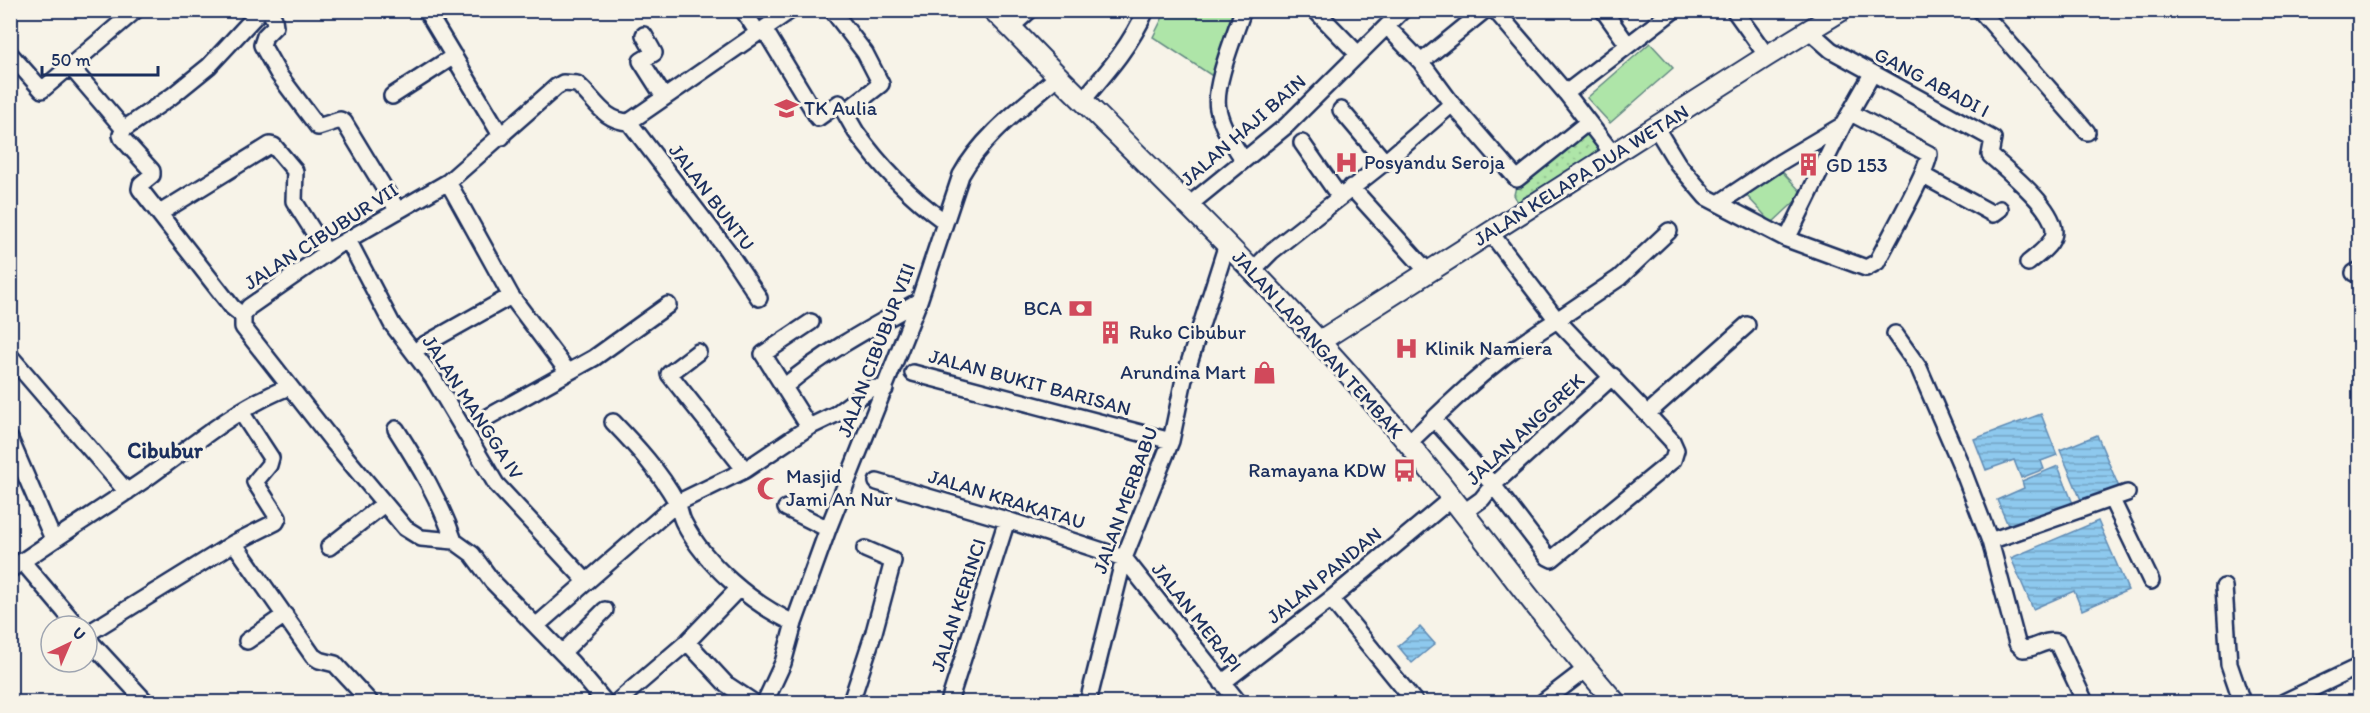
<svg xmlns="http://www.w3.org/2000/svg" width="2370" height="713" font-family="Itim,sans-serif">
<defs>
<pattern id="garden-dots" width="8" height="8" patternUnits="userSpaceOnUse" patternTransform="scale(1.5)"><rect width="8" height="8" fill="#aee5a8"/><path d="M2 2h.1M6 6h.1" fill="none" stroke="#95c593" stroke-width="1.8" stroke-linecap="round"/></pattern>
<pattern id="water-rules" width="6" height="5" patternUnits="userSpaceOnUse" patternTransform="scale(1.5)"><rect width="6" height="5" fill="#8ec9ee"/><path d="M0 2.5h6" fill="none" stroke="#73a4c4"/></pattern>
</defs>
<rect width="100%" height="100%" fill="#f7f3e8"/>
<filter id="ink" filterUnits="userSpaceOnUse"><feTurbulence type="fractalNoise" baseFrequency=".0167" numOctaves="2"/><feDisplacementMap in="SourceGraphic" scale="12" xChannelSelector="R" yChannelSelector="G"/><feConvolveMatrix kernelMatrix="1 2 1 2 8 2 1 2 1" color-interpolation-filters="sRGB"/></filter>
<g filter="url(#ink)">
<path fill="#aee5a8" stroke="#648a83" stroke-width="1.5" d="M1166 11H1237L1217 79 1153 37Z
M1650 43 1673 68 1610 123 1587 98Z
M1777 166 1803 194 1772 223 1746 195Z"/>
<path fill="url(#garden-dots)" stroke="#648a83" stroke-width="1.5" d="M1585 135 1597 138 1607 153 1520 206 1514 195 1517 182 1577 137Z"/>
<path fill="url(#water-rules)" stroke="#608bb4" stroke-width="1.5" d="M2041 414 2057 455 2041 461 2044 469 2021 478 2014 460 1986 470 1974 439Z
M2097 435 2121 492 2084 507 2060 450Z
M2058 466 2074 506 2011 532 1997 500 2024 488 2022 481Z
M2098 521 2128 590 2082 610 2074 591 2033 609 2011 558Z
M1420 627 1435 644 1412 663 1398 646Z"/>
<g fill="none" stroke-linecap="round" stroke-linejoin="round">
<defs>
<path id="minor" d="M269 10 274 19 275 26 265 36 262 45 279 75 318 127 340 120 344 122 398 211
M426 10 502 137
M743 10 758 33
M832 10 865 53 881 84 845 112
M1243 10C1235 35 1213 86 1218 109 1222 128 1233 144 1243 159
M1315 10 1357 53
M1495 10 1566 93 1613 154
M1603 10 1628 45
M1734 10 1767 56
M1980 10 2087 132
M1011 27 1030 10
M1812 28 1813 34 1831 50 1993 139 1990 155C2006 170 2062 213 2053 237 2049 248 2036 256 2028 263
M764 29 818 118 839 103C845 112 850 122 856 132 880 166 912 198 945 222
M1394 34 1421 62 1452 104 1517 179 1588 122
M644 35 654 53 641 61 664 97
M10 54 42 90 136 10
M1421 62 1485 10
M70 66 124 129
M1566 93 1674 10
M392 96 454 56
M1083 100C1107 72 1131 45 1146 10
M1341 110 1385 162
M629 122 727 250 759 298
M1656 128 1678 164 1706 197 1787 239 1866 268 1877 262C1886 243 1929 169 1929 154L1851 113
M124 129 121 135 122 138 152 171V175L141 184 140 189 232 307 243 316
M124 129 172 96 209 66 261 10
M1302 143 1339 196
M1922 175 1993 214 2000 209
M448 182 511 296 568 372
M1351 187 1428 272
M1719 203 1779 163 1843 125 1872 74
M1189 205 1286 126 1403 10
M160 213 270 145 274 146 295 171 294 201 327 253
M1490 232 1557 320 1619 278 1669 231
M1787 239 1843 125
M348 240 392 324 433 378 496 484 586 581
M1253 270 1272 251 1385 162 1452 104
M2354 273 2360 270
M1895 334 1919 368 1960 463 1990 541 2017 643 2023 649C2035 649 2045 639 2057 642L2085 702
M422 346 511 296
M698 352 669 374 745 470
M10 356 127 492
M913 373 1171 441
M785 386C826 351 872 327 919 301
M1434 419 1493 485 1548 557 1552 559 1673 460 1676 450 1672 441 1647 414
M479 422 594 358 668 305
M613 422C636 446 660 472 676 501 680 508 680 516 684 523 705 564 752 604 794 623
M809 427 763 354 811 322
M396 429C419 465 440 500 454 541
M10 439 53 539
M1408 443C1421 432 1432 420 1445 408 1479 375 1516 345 1557 320L1647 414 1747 325
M877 482 1007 520 1124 558 1238 702
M2112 500 2151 581
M786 508 828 529
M1464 512 1482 499 1493 485 1613 376
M1990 541 2127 493
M234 543 313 656 319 660 335 664 370 702
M329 547 384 504
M22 561 77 626
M10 570C55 538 102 509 147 478 192 446 237 407 289 387
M2224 587 2229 664 2242 702
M1331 599 1415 702
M536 626 677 503 745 470 809 427 836 414 871 388 885 389
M87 634 234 543 276 522 278 518 255 482 269 465 271 458 241 412
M87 638 146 702
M247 641 285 615
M687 642 726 684 753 702
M562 653 605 610
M1222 683 1331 599 1452 498
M605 702 572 663 492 581 472 554 454 541 421 538 405 528 334 443 243 327V316L249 307 335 247 448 182 556 87 563 83 577 84C595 99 603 121 629 122L791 10
M617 702 687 642 739 588
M765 702 783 663 794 623 828 529 919 301 961 175C983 135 1024 106 1058 76
M851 702 874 632 893 561 865 549
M949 702 1007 520
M1088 702 1124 558 1171 441 1184 379 1227 244
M1543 702 1586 669
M2284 702 2360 666"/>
<path id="tertiary" d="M993 10C1016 32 1037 55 1059 77 1179 196 1300 313 1408 443 1478 528 1542 619 1615 702
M1320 341 1767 56 1842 10"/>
</defs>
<use href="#minor" stroke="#1b2f5e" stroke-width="20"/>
<use href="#tertiary" stroke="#1b2f5e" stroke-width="24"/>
<use href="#minor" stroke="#f7f3e8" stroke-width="15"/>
<use href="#tertiary" stroke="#f7f3e8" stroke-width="20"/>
</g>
</g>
<defs>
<symbol id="school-bare" viewBox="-9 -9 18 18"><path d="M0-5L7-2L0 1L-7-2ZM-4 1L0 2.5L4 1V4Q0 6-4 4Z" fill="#d1495b" stroke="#f7f3e8" stroke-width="2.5" paint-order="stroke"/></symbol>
<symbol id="hospital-bare" viewBox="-9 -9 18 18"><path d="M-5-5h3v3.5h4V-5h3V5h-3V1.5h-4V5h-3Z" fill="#d1495b" stroke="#f7f3e8" stroke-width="2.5" paint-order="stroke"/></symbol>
<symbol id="building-bare" viewBox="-9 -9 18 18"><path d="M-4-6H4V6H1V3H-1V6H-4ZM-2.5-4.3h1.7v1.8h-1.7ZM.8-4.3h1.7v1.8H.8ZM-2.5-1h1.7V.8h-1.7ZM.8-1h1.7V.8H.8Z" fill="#d1495b" stroke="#f7f3e8" stroke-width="2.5" paint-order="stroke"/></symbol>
<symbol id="bank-bare" viewBox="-9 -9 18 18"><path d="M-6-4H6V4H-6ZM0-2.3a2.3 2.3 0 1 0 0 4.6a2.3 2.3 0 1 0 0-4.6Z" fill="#d1495b" stroke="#f7f3e8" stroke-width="2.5" paint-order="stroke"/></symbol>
<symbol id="shop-bare" viewBox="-9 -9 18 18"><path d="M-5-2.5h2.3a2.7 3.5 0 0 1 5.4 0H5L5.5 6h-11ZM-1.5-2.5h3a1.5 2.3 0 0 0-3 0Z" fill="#d1495b" stroke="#f7f3e8" stroke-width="2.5" paint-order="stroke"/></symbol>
<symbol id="bus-bare" viewBox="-9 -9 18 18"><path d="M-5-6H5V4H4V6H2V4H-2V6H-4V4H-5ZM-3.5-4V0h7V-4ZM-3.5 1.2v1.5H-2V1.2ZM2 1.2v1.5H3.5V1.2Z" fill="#d1495b" stroke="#f7f3e8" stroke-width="2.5" paint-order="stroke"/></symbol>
<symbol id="mosque-bare" viewBox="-9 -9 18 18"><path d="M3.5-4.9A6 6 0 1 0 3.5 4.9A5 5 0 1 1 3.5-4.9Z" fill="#d1495b" stroke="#f7f3e8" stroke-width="2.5" paint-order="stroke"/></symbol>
</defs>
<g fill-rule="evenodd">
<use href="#school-bare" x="770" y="92" width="33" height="33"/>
<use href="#hospital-bare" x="1330" y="146" width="33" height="33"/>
<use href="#building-bare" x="1792" y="148" width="33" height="33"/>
<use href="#bank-bare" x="1064" y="292" width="33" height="33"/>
<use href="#building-bare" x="1094" y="316" width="33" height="33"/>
<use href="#hospital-bare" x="1390" y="332" width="33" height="33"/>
<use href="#shop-bare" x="1248" y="356" width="33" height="33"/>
<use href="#bus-bare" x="1388" y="454" width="33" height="33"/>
<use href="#mosque-bare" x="752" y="472" width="33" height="33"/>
</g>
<g text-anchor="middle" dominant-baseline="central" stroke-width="6" stroke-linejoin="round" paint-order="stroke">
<g font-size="20" fill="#1b2f5e" stroke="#f7f3e8">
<text transform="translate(1932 82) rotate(28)">GANG ABADI I</text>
<text transform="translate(1243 130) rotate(-41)">JALAN HAJI BAIN</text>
<text transform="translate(1581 175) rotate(-32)">JALAN KELAPA DUA WETAN</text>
<text transform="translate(712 197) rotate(53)">JALAN BUNTU</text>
<text transform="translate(321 236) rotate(-33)">JALAN CIBUBUR VII</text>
<text transform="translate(1318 344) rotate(48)">JALAN LAPANGAN TEMBAK</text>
<text transform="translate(876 350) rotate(-69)">JALAN CIBUBUR VIII</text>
<text transform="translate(1030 382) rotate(15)">JALAN BUKIT BARISAN</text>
<text transform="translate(473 407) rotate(57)">JALAN MANGGA IV</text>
<text transform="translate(1525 429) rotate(-43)">JALAN ANGGREK</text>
<text transform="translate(1007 499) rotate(17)">JALAN KRAKATAU</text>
<text transform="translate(1125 500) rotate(-70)">JALAN MERBABU</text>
<text transform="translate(1324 575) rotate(-39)">JALAN PANDAN</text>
<text transform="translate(958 605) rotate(-72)">JALAN KERINCI</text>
<text transform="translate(1197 617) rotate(52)">JALAN MERAPI</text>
</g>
<g font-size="20" fill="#1b2f5e" stroke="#f7f3e8" text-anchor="start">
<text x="804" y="108">TK Aulia</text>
<text x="1364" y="162">Posyandu Seroja</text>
<text x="1826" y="165">GD 153</text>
<text x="1062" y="308" text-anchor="end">BCA</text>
<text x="1129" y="332">Ruko Cibubur</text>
<text x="1425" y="348">Klinik Namiera</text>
<text x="1246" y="372" text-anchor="end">Arundina Mart</text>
<text x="1386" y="470" text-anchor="end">Ramayana KDW</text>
<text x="786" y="476">Masjid<tspan x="786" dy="23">Jami An Nur</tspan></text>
</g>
<g font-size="22" font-weight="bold" fill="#1b2f5e" stroke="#f7f3e8">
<text x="165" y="450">Cibubur</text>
</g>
</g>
<rect width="2370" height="713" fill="none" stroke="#f7f3e8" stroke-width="36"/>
<rect x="18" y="18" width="2334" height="677" fill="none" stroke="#1b2f5e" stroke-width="2" filter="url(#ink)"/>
<g transform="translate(69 644) rotate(44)"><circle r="28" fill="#f7f3e8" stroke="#9fa5b1" stroke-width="1.5"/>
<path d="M0-4.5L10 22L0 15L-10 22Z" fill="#d1495b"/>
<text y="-9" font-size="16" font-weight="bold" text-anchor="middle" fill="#1b2f5e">U</text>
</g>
<path d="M42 66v9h116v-9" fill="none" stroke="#1b2f5e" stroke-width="3"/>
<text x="51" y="66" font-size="18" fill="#1b2f5e" stroke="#f7f3e8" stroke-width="4.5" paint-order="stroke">50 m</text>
</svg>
